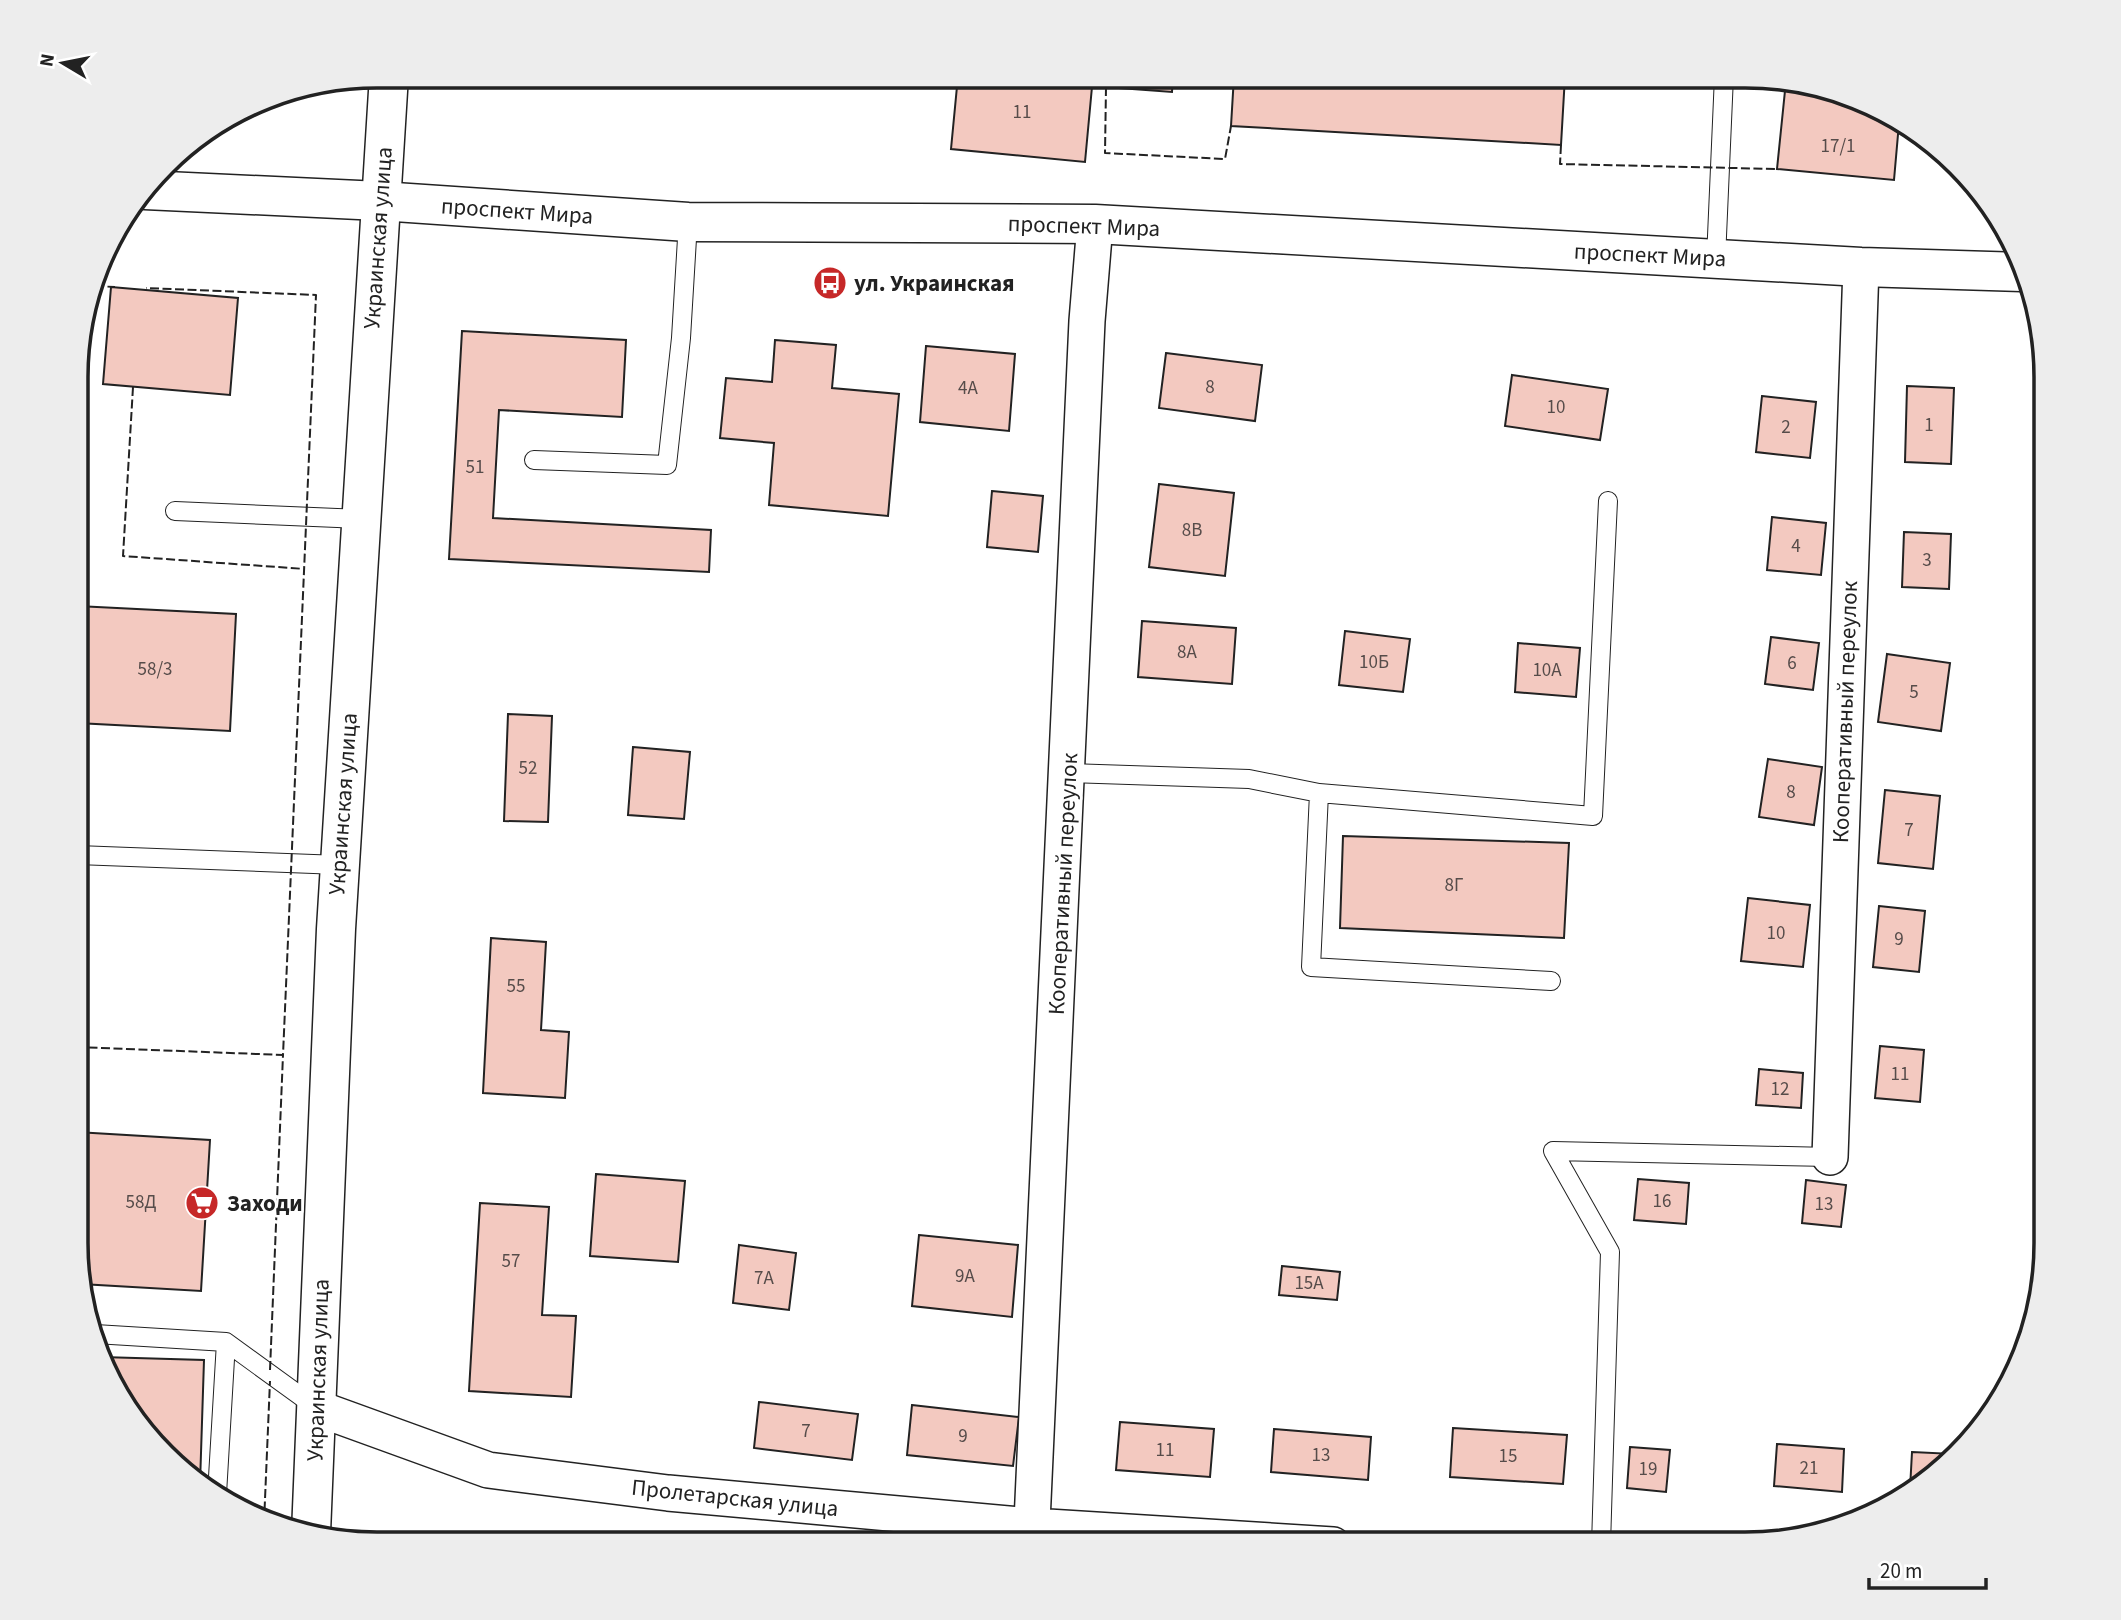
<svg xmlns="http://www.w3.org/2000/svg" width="2121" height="1620" font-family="'Source Sans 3',sans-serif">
<rect width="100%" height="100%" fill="#fff"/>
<path fill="#f3c9c0" stroke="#222" stroke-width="2" d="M958 76H1093L1085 162 951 149Z
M1107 76H1173L1172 92 1106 87Z
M1234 76H1565L1561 145 1231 126Z
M1786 81 1859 98 1899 123 1894 180 1777 169Z
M111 287 238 298 230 395 103 384Z
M462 331 626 340 622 417 499 410 493 518 711 530 709 572 449 559Z
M775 340 836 345 832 388 899 394 888 516 769 505 774 443 720 438 726 378 772 382Z
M926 346 1015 354 1009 431 920 422Z
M1166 353 1262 365 1255 421 1159 408Z
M1512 375 1608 389 1600 440 1505 426Z
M1907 386 1954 388 1951 464 1905 462Z
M1762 396 1816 402 1810 458 1756 452Z
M1159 484 1234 493 1225 576 1149 567Z
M992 491 1043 496 1038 552 987 547Z
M1772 517 1826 523 1821 575 1767 570Z
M1904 532 1951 534 1949 589 1902 587Z
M77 606 236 614 230 731 77 723Z
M1142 621 1236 628 1232 684 1138 677Z
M1345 631 1410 639 1403 692 1339 685Z
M1771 637 1819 643 1813 690 1765 684Z
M1518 643 1580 648 1576 697 1515 692Z
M1887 654 1950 663 1941 731 1878 722Z
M508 714 552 716 548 822 504 821Z
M633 747 690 752 684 819 628 815Z
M1768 759 1822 767 1814 825 1759 817Z
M1885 790 1940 796 1933 869 1878 863Z
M1343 836 1569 843 1564 938 1340 928Z
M1748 898 1810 905 1803 967 1741 961Z
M1879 906 1925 911 1919 972 1873 967Z
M491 938 546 942 541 1030 569 1032 565 1098 483 1093Z
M1880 1046 1924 1050 1920 1102 1875 1098Z
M1759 1069 1803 1073 1801 1108 1756 1105Z
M76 1132 210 1140 201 1291 81 1284 76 1264Z
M596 1174 685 1181 678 1262 590 1256Z
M1638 1179 1689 1183 1686 1224 1634 1220Z
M1806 1180 1846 1185 1841 1227 1802 1223Z
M480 1203 549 1207 542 1315 576 1316 571 1397 469 1391Z
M919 1235 1018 1245 1012 1317 912 1306Z
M739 1245 796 1253 789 1310 733 1303Z
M1282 1266 1340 1272 1337 1300 1279 1295Z
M101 1357 204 1360 200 1484 178 1470 107 1377Z
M759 1402 858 1414 852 1460 754 1448Z
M912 1405 1019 1417 1013 1466 907 1455Z
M1120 1422 1214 1429 1210 1477 1116 1470Z
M1453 1428 1567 1435 1563 1484 1450 1477Z
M1274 1429 1371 1437 1368 1480 1271 1472Z
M1777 1444 1844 1449 1842 1492 1774 1486Z
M1630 1447 1670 1450 1666 1492 1627 1488Z
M1912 1452 1955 1454 1910 1489Z"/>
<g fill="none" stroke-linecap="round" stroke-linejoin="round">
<defs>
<path id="service" d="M1716 259 1724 76
M534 460 667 465 681 338 688 222
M175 511 361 519
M1069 773 1249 779 1319 793 1311 967 1551 981
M1319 793 1593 816 1608 501
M77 855 340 865
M95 1334 226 1342 317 1408
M217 1494 226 1342
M1601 1545 1610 1252 1553 1151 1830 1157"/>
<path id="minor" d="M1830 1157 1861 267
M317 1408 488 1470 668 1493 1032 1526 1333 1545
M1031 1544 1087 321 1095 224"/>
<path id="secondary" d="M311 1533 336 929 389 75"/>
<path id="primary" d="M145 190 380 201 688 222 1095 224 1861 267 2022 272"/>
</defs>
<use href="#service" stroke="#222" stroke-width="20"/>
<use href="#minor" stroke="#222" stroke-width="38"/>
<use href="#secondary" stroke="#222" stroke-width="41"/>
<use href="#primary" stroke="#222" stroke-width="41"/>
<use href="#service" stroke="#fff" stroke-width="18"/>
<use href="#minor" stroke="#fff" stroke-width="35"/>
<use href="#secondary" stroke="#fff" stroke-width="38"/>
<use href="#primary" stroke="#fff" stroke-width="38"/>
<path stroke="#222" stroke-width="2" stroke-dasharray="9 3.5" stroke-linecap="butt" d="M1106 87 1105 153 1225 159 1231 126
M1561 145 1560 164 1777 169
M95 286 115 287
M133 387 123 556 305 569
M76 1047 283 1055 316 295 146 288
M270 1370 283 1055
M264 1523 270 1381"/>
</g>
<defs>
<symbol id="bus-disc" viewBox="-11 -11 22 22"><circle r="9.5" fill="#c62828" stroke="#fff"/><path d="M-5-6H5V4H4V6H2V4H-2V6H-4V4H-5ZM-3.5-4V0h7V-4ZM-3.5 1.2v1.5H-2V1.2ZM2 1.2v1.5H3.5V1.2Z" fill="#fff"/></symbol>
<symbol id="supermarket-disc" viewBox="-11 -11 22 22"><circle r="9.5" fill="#c62828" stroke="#fff"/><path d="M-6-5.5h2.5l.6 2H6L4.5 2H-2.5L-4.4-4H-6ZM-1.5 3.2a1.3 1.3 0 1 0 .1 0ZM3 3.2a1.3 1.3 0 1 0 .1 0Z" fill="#fff"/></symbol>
</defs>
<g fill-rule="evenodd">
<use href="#bus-disc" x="811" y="264" width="38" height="38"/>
<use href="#supermarket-disc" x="183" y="1184" width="38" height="38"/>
</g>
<g text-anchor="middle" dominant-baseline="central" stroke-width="5" stroke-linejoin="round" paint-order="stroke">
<g font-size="19" fill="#564c4a">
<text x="1022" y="112">11</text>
<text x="1838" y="146">17/1</text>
<text x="1210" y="387">8</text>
<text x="968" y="388">4А</text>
<text x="1556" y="407">10</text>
<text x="1929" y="425">1</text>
<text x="1786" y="427">2</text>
<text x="475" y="467">51</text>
<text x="1192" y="530">8В</text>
<text x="1796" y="546">4</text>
<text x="1927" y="560">3</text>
<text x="1187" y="652">8А</text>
<text x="1374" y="662">10Б</text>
<text x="1792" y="663">6</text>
<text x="155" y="669">58/3</text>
<text x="1547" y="670">10А</text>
<text x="1914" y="692">5</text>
<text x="528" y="768">52</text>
<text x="1791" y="792">8</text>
<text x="1909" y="830">7</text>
<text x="1454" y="885">8Г</text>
<text x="1776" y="933">10</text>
<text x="1899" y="939">9</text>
<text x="516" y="986">55</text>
<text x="1900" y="1074">11</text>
<text x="1780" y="1089">12</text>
<text x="1662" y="1201">16</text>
<text x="141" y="1202">58Д</text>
<text x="1824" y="1204">13</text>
<text x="511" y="1261">57</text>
<text x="965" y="1276">9А</text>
<text x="764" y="1278">7А</text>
<text x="1309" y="1283">15А</text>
<text x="806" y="1431">7</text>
<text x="963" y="1436">9</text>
<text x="1165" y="1450">11</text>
<text x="1321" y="1455">13</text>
<text x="1508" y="1456">15</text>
<text x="1809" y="1468">21</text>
<text x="1648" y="1469">19</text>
</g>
<g font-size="23" fill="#222" stroke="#fff">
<text transform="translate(517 211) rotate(4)">проспект Мира</text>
<text transform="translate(1084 226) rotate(2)">проспект Мира</text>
<text transform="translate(378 238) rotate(-86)">Украинская улица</text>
<text transform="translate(1650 255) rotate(3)">проспект Мира</text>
<text transform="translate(1845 712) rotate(-88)">Кооперативный переулок</text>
<text transform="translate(343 804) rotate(-86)">Украинская улица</text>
<text transform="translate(1063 884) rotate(-87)">Кооперативный переулок</text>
<text transform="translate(318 1370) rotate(-88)">Украинская улица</text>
<text transform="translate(735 1498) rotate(6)">Пролетарская улица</text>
</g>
<g font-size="23" font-weight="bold" fill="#222" stroke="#fff" text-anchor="start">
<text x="854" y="283">ул. Украинская</text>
<text x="227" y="1203">Заходи</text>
</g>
</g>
<path d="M0 0H2121V1620H0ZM377 88H1745A289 289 0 0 1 2034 377V1243A289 289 0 0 1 1745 1532H377A289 289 0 0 1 88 1243V377A289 289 0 0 1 377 88Z" fill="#ededed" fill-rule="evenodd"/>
<path fill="none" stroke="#222" stroke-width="3.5" d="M377 88H1745A289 289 0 0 1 2034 377V1243A289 289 0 0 1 1745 1532H377A289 289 0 0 1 88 1243V377A289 289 0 0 1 377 88Z"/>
<g transform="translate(63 63) rotate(280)" stroke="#ffffff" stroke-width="5" paint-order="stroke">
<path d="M0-5L12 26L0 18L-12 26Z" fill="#222222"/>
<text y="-10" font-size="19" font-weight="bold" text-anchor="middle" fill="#222222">N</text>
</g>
<path d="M1869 1578v10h117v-10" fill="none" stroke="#222222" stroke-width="3.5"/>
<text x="1880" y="1578" font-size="21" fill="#222222" stroke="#ffffff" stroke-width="5" paint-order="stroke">20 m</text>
</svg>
